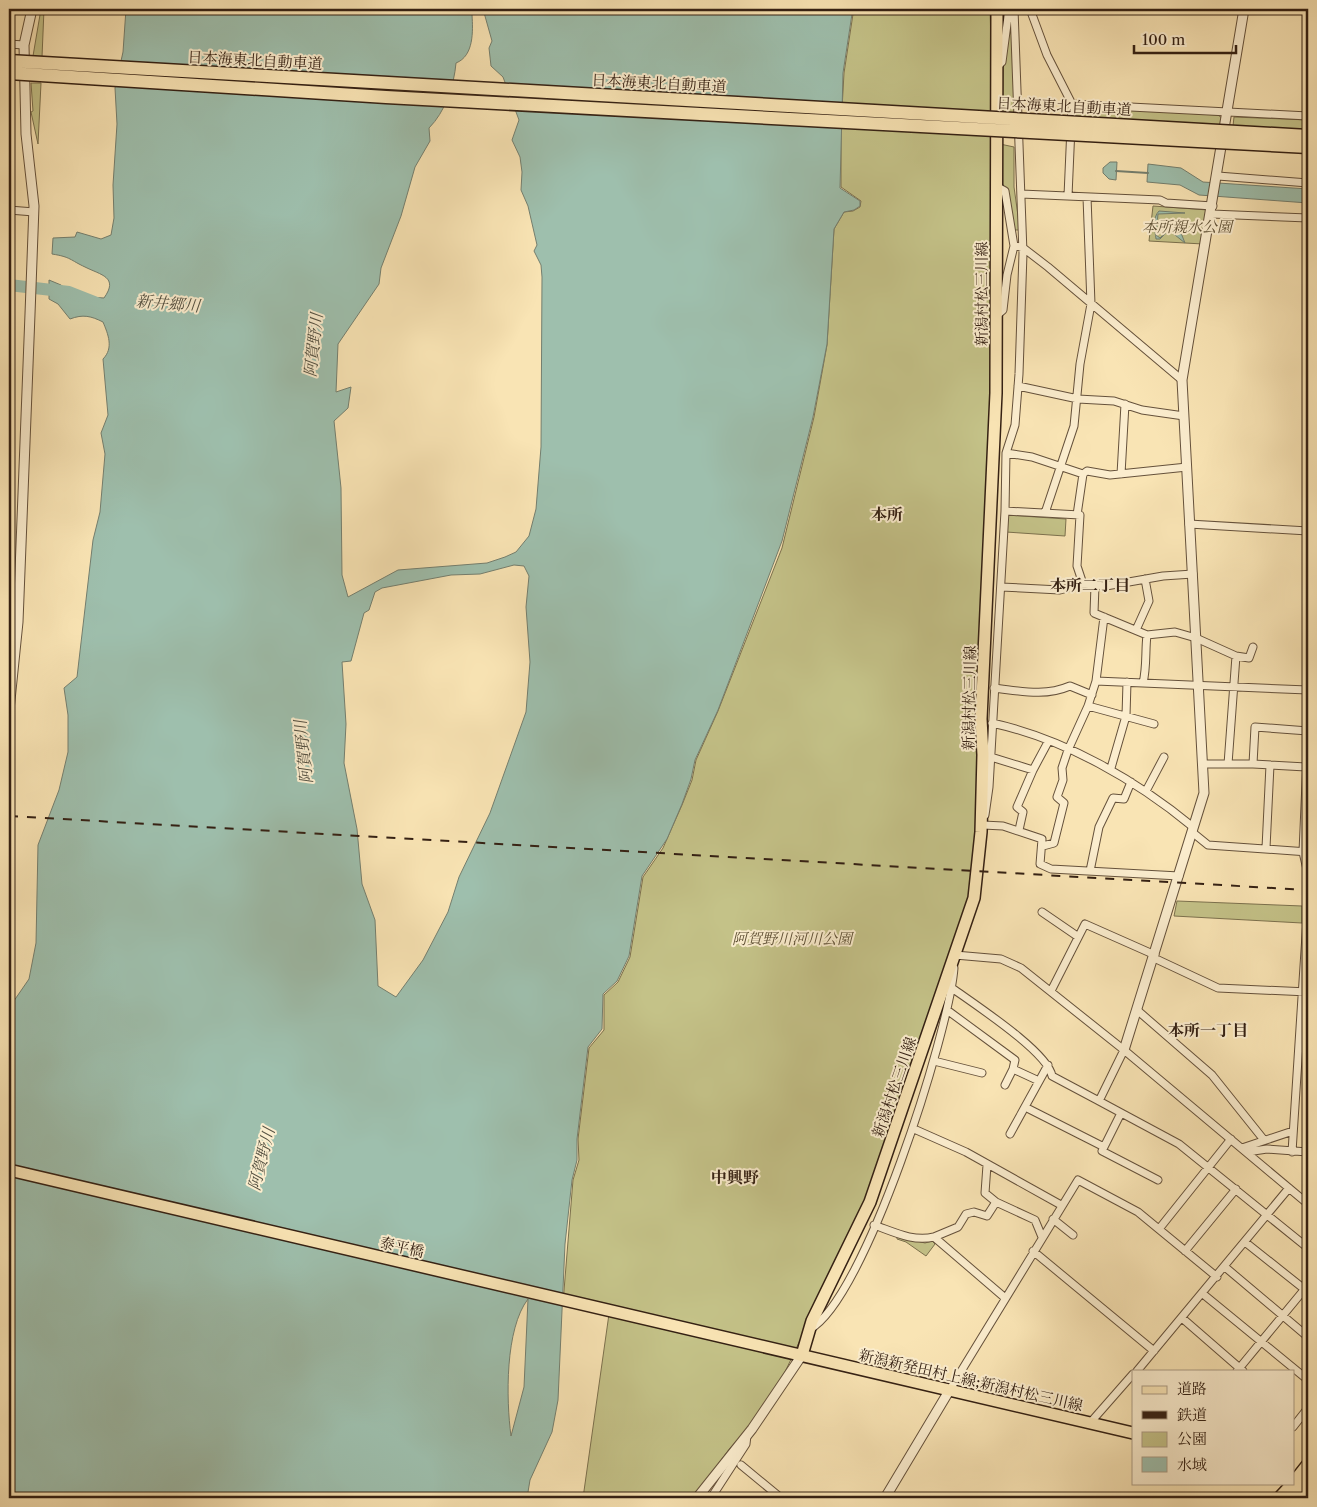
<svg xmlns="http://www.w3.org/2000/svg" width="1317" height="1507" font-family="'Libre Caslon Text','Noto Serif JP',serif">
<rect width="100%" height="100%" fill="#f9e4b4"/>
<filter id="stains"><feTurbulence type="fractalNoise" baseFrequency=".004" numOctaves="4"/><feColorMatrix values="0 0 0 0 .2 0 0 0 0 .09 0 0 0 0 .02 0 0 0 .5 -.17"/></filter>
<radialGradient id="worn" r=".72"><stop offset=".6" stop-color="#630" stop-opacity="0"/><stop offset="1" stop-color="#630" stop-opacity=".3"/></radialGradient>
<path fill="#c4c288" stroke="#7c714e" d="M41 9H44L42 57 33 56Z
M859 9H990L994 143 992 417 979 820 971 896 865 1203 784 1374 747 1430 730 1448 693 1498H583L609 1314 563 1303 573 1180 579 1160 578 1139 589 1048 604 1030V995L618 982 630 957 643 877 663 848 682 805 692 780 696 760 718 711 782 548 814 417 827 345 834 229 844 212 853 211 860 207 861 201 841 187V127L844 73 853 14Z
M1011 9 1015 114 999 113 998 77Z
M31 83H41L38 144 31 112 33 111Z
M1076 107 1218 115 1223 119 1221 125 1073 117 1072 109Z
M1234 117 1308 120V130L1233 126Z
M1000 144 1014 147V187L1020 230H1012L1007 190 1000 181Z
M1153 206 1208 210 1203 244 1149 241Z
M1007 515 1066 519 1065 536 1006 532Z
M1177 901 1302 906V923L1174 916Z
M897 1236 925 1243 932 1241 935 1244 926 1256 906 1242 897 1239Z"/>
<path fill="#9ebfad" stroke="#747f6f" fill-rule="evenodd" d="M126 9H479L472 15C473 31 474 56 456 63 454 86 445 112 429 128L430 141 415 167 401 216 381 268 379 284 338 344 336 392 351 387 348 408 334 421 341 488 342 575 348 597 398 570 487 563 505 557 516 552 529 536 536 509 541 447 542 277 541 265 534 251 537 245 528 206 521 190 522 172 520 157 512 140 519 120 503 77 491 66 489 48 492 41 483 9H858L852 14 843 73 840 188 860 201V206L854 210 844 212 834 229 827 344 813 417 782 541 718 710 695 760 691 779 682 804 667 839 642 876 629 956 617 981 603 994 602 1029 588 1047 577 1139V1160L572 1180 565 1244 558 1400 552 1432 530 1480 527 1498H9V1008L29 979 36 943 38 845 59 790 68 752V715L64 688 77 677 93 540 100 512 105 454 101 433 108 415 103 359C114 348 108 334 103 322 91 316 83 314 70 319L58 304 49 299V280L61 285 74 296 104 298C119 277 101 275 85 267 70 260 71 257 52 254L53 238 75 237 77 232 101 239 111 235 114 218 113 185 117 124 115 88 123 52ZM514 565 524 566 529 576 526 607 530 662 526 712 490 813 459 877 448 912 423 960 396 997 378 986 375 920 362 884 357 829 344 763 346 724 342 662 351 661 364 613 369 610 375 592 382 588 451 575 480 574ZM528 1299 524 1387 511 1436C506 1399 505 1329 528 1299Z
M1110 162H1117L1116 180 1109 179 1103 173V168Z
M1148 164 1181 168 1203 182 1308 189V203L1199 195 1180 185 1147 182Z
M1159 211 1185 213 1158 214 1156 235 1160 238 1165 233 1164 229 1168 221 1184 224 1181 233 1185 243 1170 231 1168 223 1165 228 1166 233 1160 239H1156C1155 230 1152 218 1159 211Z"/>
<g fill="none" stroke-linecap="round" stroke-linejoin="round">
<path stroke="#747f6f" stroke-width="2" d="M1116 171 1148 173"/>
<path stroke="#9ebfad" stroke-width="12" d="M9 285 69 292 97 303"/>
<defs>
<path id="minor" d="M1030 9 1047 55 1072 104 1068 196
M9 44 24 45
M999 65 1002 62 1009 9
M1072 104 1308 116
M1218 176 1308 183
M1021 194 1160 200 1166 203 1213 206
M9 210 34 212
M1212 214 1308 218
M1014 246 1022 247 1048 267 1182 380
M996 316 1003 310 1007 275 1014 246 1005 191 996 186
M1018 386 1078 399 1114 401 1142 410 1184 416
M1006 453 1032 457 1083 474 1087 471 1110 475 1187 467
M1121 474 1125 404
M1005 511 1080 515 1077 566 1083 584
M1045 513 1074 426 1080 364 1091 304 1087 197
M1077 515 1083 474
M1189 524 1308 531
M1095 585 1094 613 1147 635 1175 632 1196 638 1236 656 1249 658 1253 647
M1001 587 1060 590 1083 584 1106 586 1163 576 1193 574
M1136 630 1149 601 1145 579
M1096 681 1308 690
M1143 683C1147 667 1145 651 1147 635
M994 688C1021 691 1044 697 1070 686L1092 695
M1088 706 1154 724
M992 723C1065 739 1136 780 1193 827
M1308 736 1303 852 1308 874
M991 757 1033 770
M1203 764H1253
M1228 764 1236 656
M1306 767 1253 764 1255 727 1308 731
M1111 768 1126 716 1127 682
M1146 791 1164 757
M985 815 989 787 1005 511 1006 453 1015 425 1019 374 1023 253 1014 9
M983 825 1003 826 1042 839 1040 864 1051 869 1179 876
M1019 830 1023 812 1017 807 1033 770 1048 742
M1192 832 1208 845 1308 852
M1043 846 1054 843 1064 803 1057 797 1063 780 1062 768 1068 750 1088 706 1096 681 1104 617
M1266 848 1270 765
M1090 871 1099 827 1113 798 1124 799 1131 782
M1042 912 1077 936
M955 957V955L1001 959 1021 968 1124 1050 1308 1204
M1154 958 1218 988 1308 992
M952 988C974 1004 1048 1052 1052 1076L1099 1101
M1051 991 1085 924 1155 955
M947 1010 1015 1060 1013 1069
M1137 1010 1212 1075 1264 1140
M1124 1050 1099 1101 1179 1144 1308 1248
M934 1061 982 1073
M1005 1085 1013 1069 1039 1081
M1025 1107 1104 1147
M1121 1113 1102 1151 1158 1180
M914 1129 966 1152 1061 1205
M1010 1134 1048 1065
M1242 1148 1293 1131
M1247 1152 1267 1149 1308 1152
M1292 1152 1308 904
M987 1165 985 1193 996 1202 1035 1220 1042 1237
M1053 1219 1073 1235
M874 1225C894 1232 913 1242 934 1237L1004 1297
M1159 1229 1231 1139
M934 1237 958 1227 966 1214 974 1212 987 1216 996 1202
M1245 1242 1308 1292
M1033 1251 1154 1351
M1185 1251 1236 1189
M1225 1267 1308 1337
M1203 1294 1308 1380
M1182 1318 1243 1371
M810 1329C865 1299 949 1033 954 968
M1137 1371 1289 1188
M1237 1371 1308 1285
M949 1391 1078 1180 1138 1212 1217 1277
M1090 1423 1133 1374
M1293 1427 1308 1408
M741 1465 781 1498
M711 1498 746 1444 747 1435"/>
<path id="tertiary" d="M9 710 18 622 30 314 34 206 26 134 24 45 32 9
M1124 1050 1204 793 1182 380 1244 9
M697 1498 752 1429 802 1355
M885 1498 949 1391"/>
<path id="primary" d="M9 1170 1133 1433
M802 1355 812 1321 870 1202 974 898 981 832 983 755 981 719 996 393 997 9
M1293 1483 1308 1464
M1279 1498 1293 1483
M1291 1498 1308 1480"/>
</defs>
<use href="#minor" stroke="#65513b" stroke-width="9"/>
<use href="#tertiary" stroke="#65513b" stroke-width="11"/>
<use href="#primary" stroke="#342013" stroke-width="14"/>
<use href="#minor" stroke="#fbedce" stroke-width="7"/>
<use href="#tertiary" stroke="#fbedce" stroke-width="9"/>
<use href="#primary" stroke="#f9e4b4" stroke-width="11"/>
<path stroke="#342013" stroke-width="2" stroke-dasharray="9 9" stroke-linecap="butt" d="M9 816 1308 890"/>
<defs>
<path id="motorway-bridge" d="M9 61 1308 136
M9 73 386 97 1308 147"/>
</defs>
<use href="#motorway-bridge" stroke="#342013" stroke-width="15" stroke-linecap="butt"/>
<use href="#motorway-bridge" stroke="#f9e4b4" stroke-width="12"/>
</g>
<g text-anchor="middle" dominant-baseline="central" stroke-width="4" stroke-linejoin="round" paint-order="stroke">
<g font-size="15" fill="#342013" stroke="#fbedce">
<text transform="translate(255 60) rotate(3)">日本海東北自動車道</text>
<text transform="translate(659 83) rotate(3)">日本海東北自動車道</text>
<text transform="translate(1064 106) rotate(3)">日本海東北自動車道</text>
<text transform="translate(981 294) rotate(-90)">新潟村松三川線</text>
<text transform="translate(969 698) rotate(-89)">新潟村松三川線</text>
<text transform="translate(894 1087) rotate(-71)">新潟村松三川線</text>
<text transform="translate(402 1247) rotate(13)">泰平橋</text>
<text transform="translate(971 1380) rotate(13)">新潟新発田村上線;新潟村松三川線</text>
</g>
<g font-size="15" font-style="italic" fill="#5f5136" stroke="#fbedce">
<text x="1187" y="226">本所親水公園</text>
<text x="792" y="938">阿賀野川河川公園</text>
</g>
<g font-size="16" font-style="italic" fill="#545041" stroke="#fbedce">
<text transform="translate(168 303) rotate(5)">新井郷川</text>
<text transform="translate(313 345) rotate(-84)">阿賀野川</text>
<text transform="translate(303 752) rotate(-96)">阿賀野川</text>
<text transform="translate(261 1159) rotate(-76)">阿賀野川</text>
</g>
<g font-size="16" font-weight="bold" fill="#342013" stroke="#fbedce">
<text x="887" y="514">本所</text>
<text x="1090" y="585">本所二丁目</text>
<text x="1208" y="1030">本所一丁目</text>
<text x="735" y="1177">中興野</text>
</g>
</g>
<rect width="1317" height="1507" fill="none" stroke="#f9e4b4" stroke-width="30"/>
<rect x="10" y="10" width="1297" height="1487" fill="none" stroke="#342013" stroke-width="2.5"/>
<rect x="15" y="15" width="1287" height="1477" fill="none" stroke="#342013"/>
<rect x="1132" y="1370" width="162" height="115" fill="#fbedce" stroke="#ab9b83"/>
<rect x="1142" y="1386" width="25" height="8" fill="#f9e4b4" stroke="#ab9b83"/>
<text x="1177" y="1394" font-size="15" fill="#342013">道路</text>
<rect x="1142" y="1411" width="25" height="8" fill="#342013" stroke="#ab9b83"/>
<text x="1177" y="1420" font-size="15" fill="#342013">鉄道</text>
<rect x="1142" y="1432" width="25" height="15" fill="#c4c288" stroke="#ab9b83"/>
<text x="1177" y="1444" font-size="15" fill="#342013">公園</text>
<rect x="1142" y="1457" width="25" height="15" fill="#9ebfad" stroke="#ab9b83"/>
<text x="1177" y="1470" font-size="15" fill="#342013">水域</text>
<path d="M1134 45v8h102v-8" fill="none" stroke="#342013" stroke-width="2.5"/>
<text x="1142" y="45" font-size="15" fill="#342013" stroke="#fbedce" stroke-width="4" paint-order="stroke">100 m</text>
<rect width="100%" height="100%" filter="url(#stains)"/>
<rect width="100%" height="100%" fill="url(#worn)"/>
</svg>
